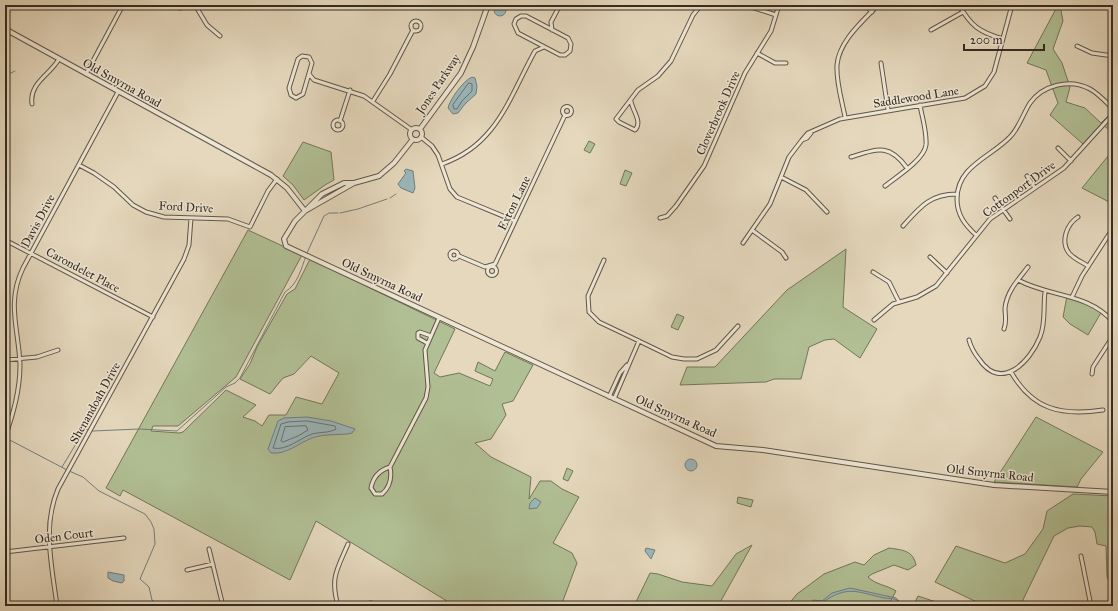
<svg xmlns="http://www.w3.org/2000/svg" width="1118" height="611" font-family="'IM FELL Great Primer',serif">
<rect width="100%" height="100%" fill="#e5d8bd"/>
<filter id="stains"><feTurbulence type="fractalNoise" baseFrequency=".005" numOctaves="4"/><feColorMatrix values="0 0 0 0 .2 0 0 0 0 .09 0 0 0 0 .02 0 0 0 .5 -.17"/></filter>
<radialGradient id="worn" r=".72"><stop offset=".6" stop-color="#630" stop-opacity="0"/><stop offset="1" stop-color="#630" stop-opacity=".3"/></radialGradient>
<path fill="#b1bf94" stroke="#72765b" d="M1058 5H1060L1063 21 1053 49 1062 63 1070 87 1066 102 1085 108 1101 123 1113 111V132L1101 124 1083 144 1050 115 1058 103 1046 70 1027 63Z
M589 141 595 144 590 153 584 150Z
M303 142 331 152 334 180 325 185 304 200 293 185 283 176Z
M1113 150V204L1082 188Z
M625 170 632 173 626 186 620 184Z
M248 230 302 255 236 377 178 426H153L151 431 179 433 183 432 226 390 256 405 243 417 255 421 262 426 269 415H286L296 397 322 404 339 373 311 356 294 374 283 378 270 394 240 379 250 364 257 347 287 294 295 289 310 259 455 329 434 373 440 377 459 373 490 386 493 379 475 371 478 362 495 371 505 352 533 365 513 401 502 404 506 415 491 439 475 443 491 457 531 477 529 499 540 481H551L562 489 579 497 553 543 572 553 577 563 561 606H455L316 521 290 580 123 490 120 496 106 488Z
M846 249 843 307 877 329 860 358 834 339 825 340 809 347 801 379H774L766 382 680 385 687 367H715L787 290Z
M1067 296 1102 311 1088 335 1070 324 1063 317Z
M677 314 684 317 678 330 671 327Z
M1036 417 1103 452 1081 479 1077 487 994 482Z
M567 468 573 471 568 481 563 479Z
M1073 494 1113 496V536L1110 541 1113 546V591L1107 577 1106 546 1097 544 1095 532 1092 527 1080 526 1068 528 1054 536 1020 606H985L935 582 956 546 1005 563 1025 554 1043 529 1047 511Z
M738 497 753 500 751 507 737 503Z
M752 545 718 606H634L650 573 658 574 682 582 712 586 736 554Z
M889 548C902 550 913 550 916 565L908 570 894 565 872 574 868 577C876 585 887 585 896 591L888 606H787L797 594 824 574 855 562 864 565 874 555Z
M918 596 948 606H913Z"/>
<path fill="#9bb7bc" stroke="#727f7e" d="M494 10a6 6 0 1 1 12 0a6 6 0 1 1-12 0Z
M472 77 475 78 477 86 476 94 465 104 458 113 453 114 448 108C450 99 463 81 472 77Z
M406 169 413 171 415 188 413 193 401 188 398 184 406 173 404 171Z
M307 417 331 421 355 429 352 433 347 434C335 435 323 434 312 438 299 443 286 455 271 453L268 449 278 421 284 418Z
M685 465a6 6 0 1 1 12 0a6 6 0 1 1-12 0Z
M535 498 541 502 537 508 529 509 530 503Z
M646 548 655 550 651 559 645 551Z
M108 572 124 575V581L122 583 113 581 108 578Z
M850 588 896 598 903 605 911 603 926 606 909 604 903 606C897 598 893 599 884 598 857 592 848 585 823 602L813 601 810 606 813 600 822 601 832 593Z"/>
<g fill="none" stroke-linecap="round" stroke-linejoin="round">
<path stroke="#68726f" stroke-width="1" d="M469 83 472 84V91L462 101 457 109H454L453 105Z
M307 421 335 426 336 429C330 433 319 432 312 434 300 438 287 451 273 448L281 424 288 422Z
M306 426 308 430 298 436 283 442 281 441 285 427Z"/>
<path stroke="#727f7e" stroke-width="1" d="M5 76 15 71
M390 198 396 194
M340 213 358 209 387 199
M307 253 324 216 329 213H338
M6 438 67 470
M62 467 85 429 93 431 139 429 177 431 226 387 235 383 240 378 285 292C298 284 301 269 306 256
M69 471 83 477 99 491 145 514 151 522 154 529 155 544 140 579 149 587 152 600 159 606
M1113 536 1110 542 1113 548"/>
<defs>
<path id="minor" d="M167 5 180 8 194 5
M195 5 207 25 220 36
M745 5 776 15
M865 5 872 12
M959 5C971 26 979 32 1003 39
M347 6 348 5
M1083 6 1085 5
M521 16H526L568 38 571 44 570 51 565 55H560L518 33 514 24 516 19Z
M411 26a5 5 0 1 1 10 0a5 5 0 1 1-10 0Z
M552 30 551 22 560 5
M931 30 963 12
M1077 46 1092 53 1113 56
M757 53 775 63H786
M302 56 309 57 312 63 303 94 296 98 291 95 289 88 298 59Z
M881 63 888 110
M86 74 123 5
M309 74 314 80 364 96 412 130
M373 101 390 74 413 30
M631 101C632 110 643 122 635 130L619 122 616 119 638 90 658 76 671 61 693 15 701 5
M32 104C29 83 50 75 59 59
M562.5 111a4.5 4.5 0 1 1 9 0a4.5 4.5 0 1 1-9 0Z
M845 117C842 101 836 82 837 65 839 41 863 21 878 5
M333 125a5 5 0 1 1 10 0a5 5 0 1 1-10 0Z
M340 121 350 90
M811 133 807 138 802 140 808 133 840 119 965 98 985 86 994 72 1012 5
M421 137 432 146 438 155 450 189 457 197 515 221
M1058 148 1071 161
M851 157C877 149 889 143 907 168
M442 164C497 145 509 98 535 51L544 47
M79 165 94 173 114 187 133 205 146 212 164 217 228 219 250 227 268 191 277 179
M1027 176 1035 188
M781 177 806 190 827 212
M885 186C896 177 924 160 926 145 927 132 922 117 920 105
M995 198 1010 219
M1078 217C1067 224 1060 241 1069 253 1074 259 1082 262 1088 266
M660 218 667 216 676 206 704 166 745 73 771 31 779 5
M903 226C920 207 930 194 957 194
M752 230 782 252 786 258
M976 235C965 225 957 215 957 199 957 166 991 157 1010 137 1019 128 1023 114 1030 103 1043 85 1070 78 1090 89 1099 94 1106 102 1113 109
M5 240 153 317
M743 243 770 204 789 157 802 140
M450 255a4 4 0 1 1 8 0a4 4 0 1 1-8 0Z
M459 256 485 267 495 264 565 115
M930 257 947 273
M604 260 588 296 589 312 599 322 639 341 672 357 684 359H697L716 350 738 326
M487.5 271a4.5 4.5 0 1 1 9 0a4.5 4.5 0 1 1-9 0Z
M873 272 889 282 899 302
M1018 280C1049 297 1089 293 1113 322
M1072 297 1082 276 1113 228
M874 320 893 304 917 297 936 286 990 219 1064 168 1113 114
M1004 329C1007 322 1005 315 1005 308 1007 291 1018 280 1028 267
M969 340C971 348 975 354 979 359 1001 392 1030 362 1040 337 1046 323 1043 307 1045 292
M427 343 418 338V333L420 332 431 336
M5 360 37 357 58 350
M1011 372C1033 410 1061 416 1103 410
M1092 374 1093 367 1113 336
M609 397 620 373 627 365
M614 399 639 341
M5 438C13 414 20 391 20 365 19 330 6 303 23 268L118 92
M390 467C380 470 373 477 371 488L375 494H382C390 487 392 477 390 467L426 398 428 387 425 350 439 318
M209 549 223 606
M5 552 124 538
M1081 556 1091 606
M187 570 213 564
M57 606C52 566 42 527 58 489L184 259 189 245 191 218
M338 606C330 577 337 570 348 544
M352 606 371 603 384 606"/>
<path id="tertiary" d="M5 29 271 175 287 188 305 211
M410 134a6 6 0 1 1 12 0a6 6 0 1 1-12 0Z
M420 129 461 73 473 47 488 5
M413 139 394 163 379 176 354 183H344L322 194 295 221 284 239 286 246 716 446 763 450 994 485 1113 492
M305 211 354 183"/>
</defs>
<use href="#minor" stroke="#605749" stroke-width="5"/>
<use href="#tertiary" stroke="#605749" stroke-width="6"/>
<use href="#minor" stroke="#eee6d4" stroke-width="3"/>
<use href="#tertiary" stroke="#eee6d4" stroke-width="4"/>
</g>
<g text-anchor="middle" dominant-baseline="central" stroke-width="3" stroke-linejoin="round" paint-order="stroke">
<g font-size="12" fill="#342c22" stroke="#eee6d4">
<text transform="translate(122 83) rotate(29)">Old Smyrna Road</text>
<text transform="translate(438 84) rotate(-56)">Jones Parkway</text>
<text transform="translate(916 97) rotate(-9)">Saddlewood Lane</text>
<text transform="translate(718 113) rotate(-66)">Cloverbrook Drive</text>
<text transform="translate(1019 189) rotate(-36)">Cottonport Drive</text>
<text transform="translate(514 203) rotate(-64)">Exton Lane</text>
<text transform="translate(186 207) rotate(3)">Ford Drive</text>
<text transform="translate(38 221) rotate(-62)">Davis Drive</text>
<text transform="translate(83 270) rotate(28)">Carondelet Place</text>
<text transform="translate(382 280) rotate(25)">Old Smyrna Road</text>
<text transform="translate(95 403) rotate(-61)">Shenandoah Drive</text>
<text transform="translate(676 416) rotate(24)">Old Smyrna Road</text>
<text transform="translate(990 473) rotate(6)">Old Smyrna Road</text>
<text transform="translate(64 536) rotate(-7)">Oden Court</text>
</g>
</g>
<rect width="1118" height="611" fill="none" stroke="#e5d8bd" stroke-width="20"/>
<rect x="6" y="6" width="1106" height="599" fill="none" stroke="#342c22" stroke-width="2"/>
<rect x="10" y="10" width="1098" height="591" fill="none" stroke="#342c22"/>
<path d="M964 44v6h80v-6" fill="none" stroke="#342c22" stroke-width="2"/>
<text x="970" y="44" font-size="12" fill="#342c22" stroke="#eee6d4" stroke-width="3" paint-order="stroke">200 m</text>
<rect width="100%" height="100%" filter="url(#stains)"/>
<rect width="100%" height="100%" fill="url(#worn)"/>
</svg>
